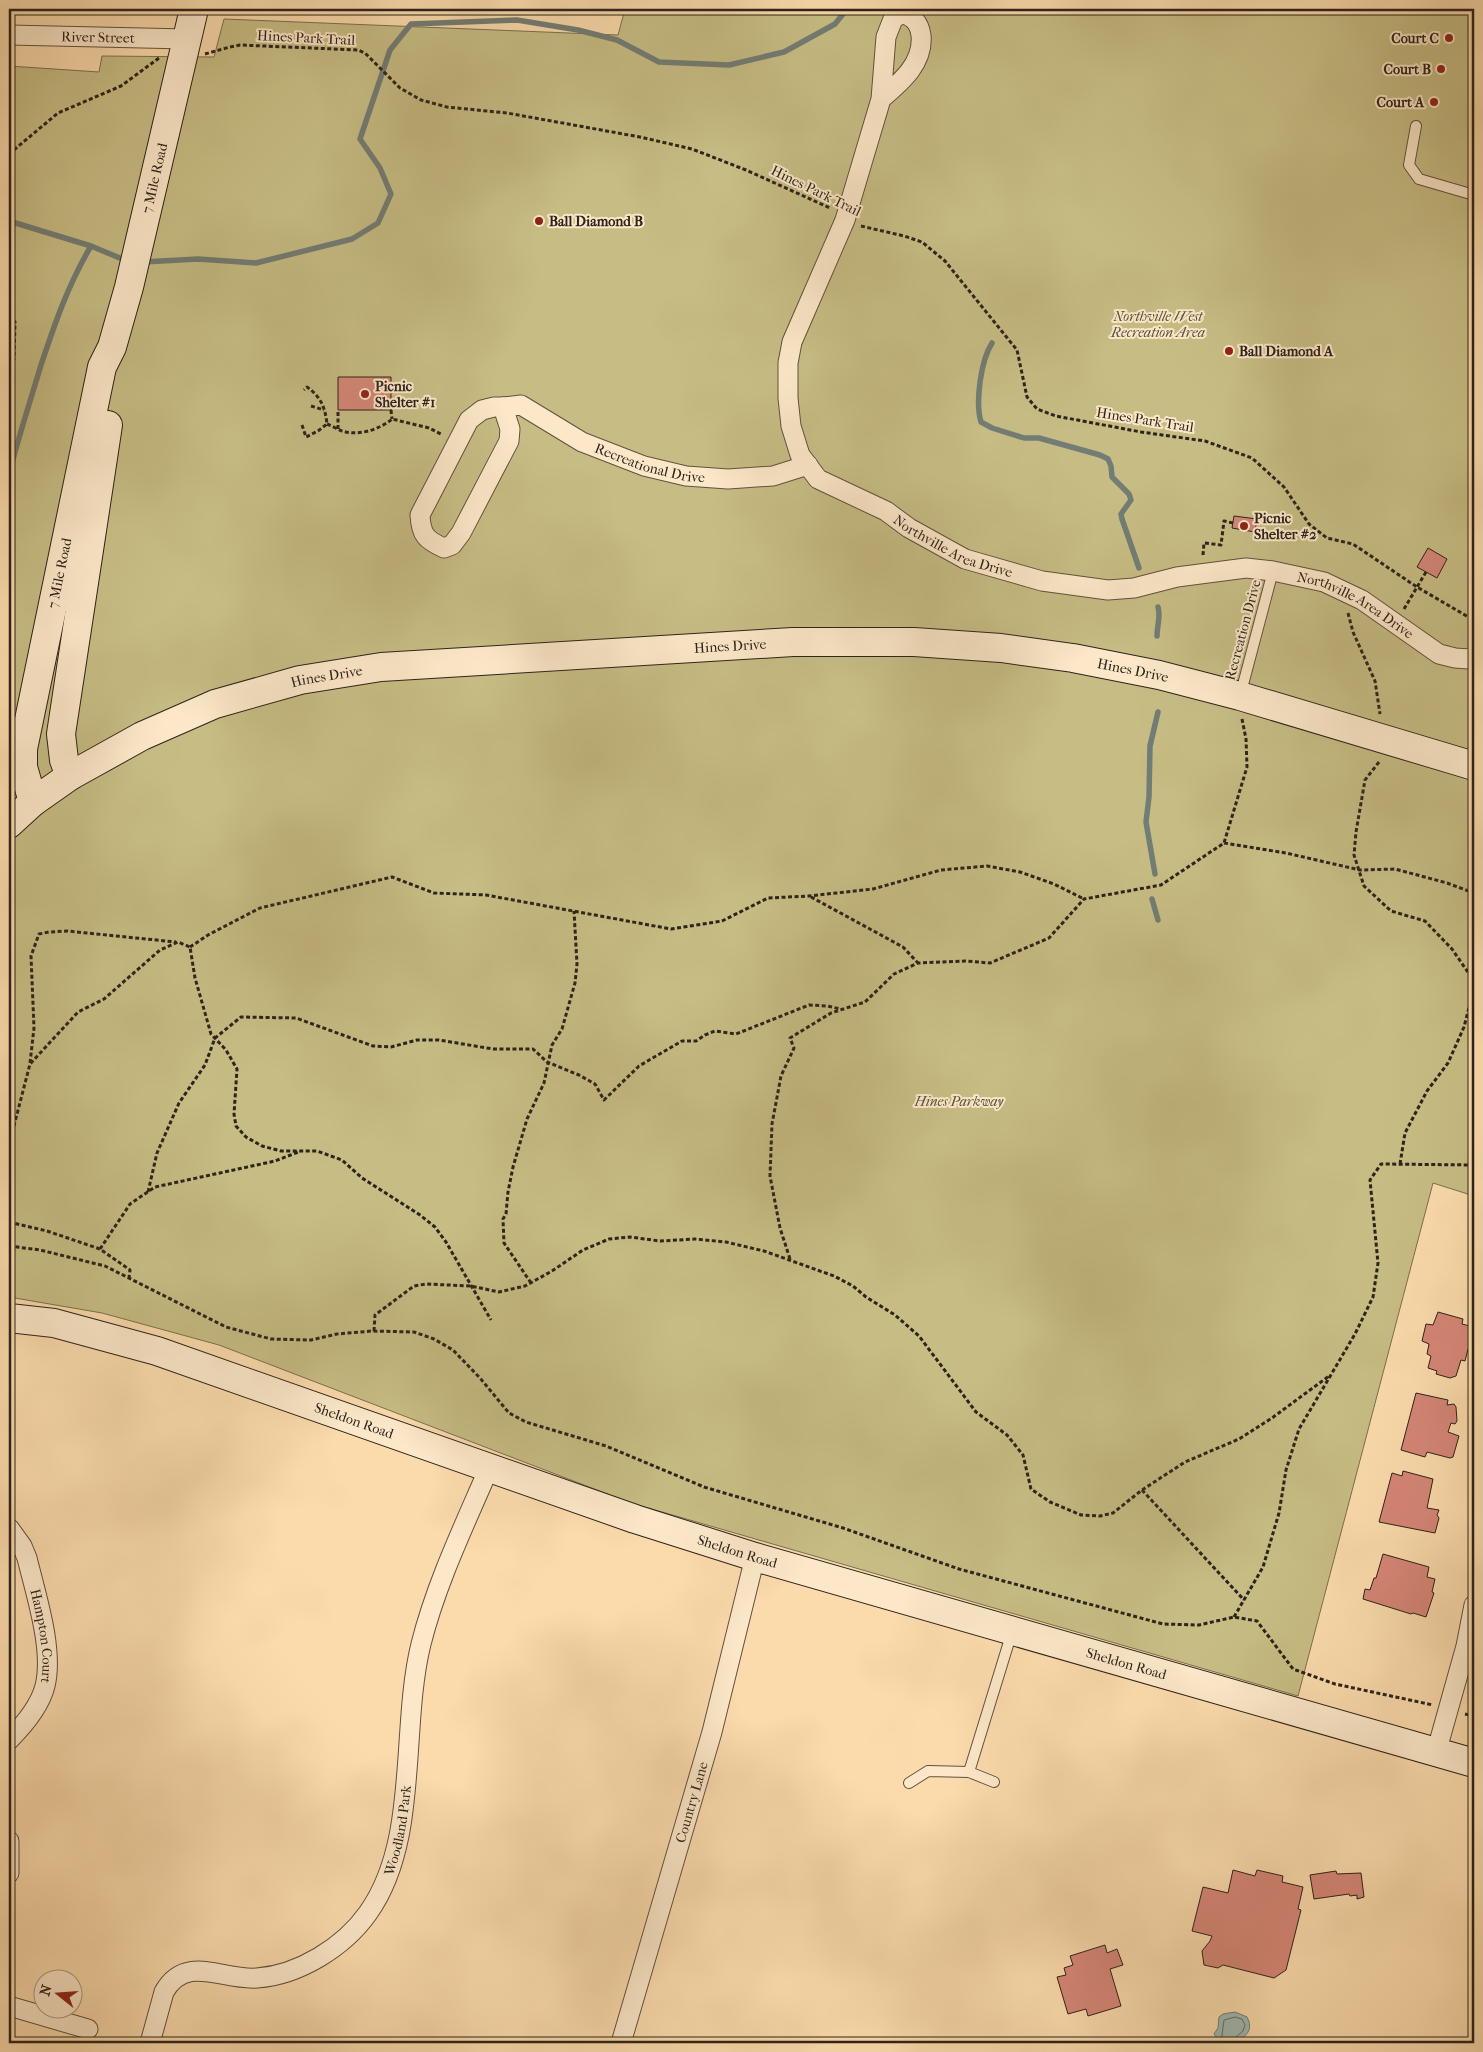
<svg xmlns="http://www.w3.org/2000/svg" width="1483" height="2052" font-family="'IM FELL French Canon',serif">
<rect width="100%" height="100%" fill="#fbdbac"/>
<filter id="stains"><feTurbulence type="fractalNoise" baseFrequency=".004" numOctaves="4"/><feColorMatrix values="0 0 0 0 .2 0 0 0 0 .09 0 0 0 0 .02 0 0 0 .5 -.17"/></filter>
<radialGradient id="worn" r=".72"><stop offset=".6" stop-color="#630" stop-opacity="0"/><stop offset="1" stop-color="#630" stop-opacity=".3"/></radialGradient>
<path fill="#c7bd84" stroke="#7a704f" d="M625 9H1474V1196L1433 1183 1298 1696 631 1503 219 1345 102 1313 9 1297V66L99 72 102 56 214 57 224 19 618 35Z"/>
<path fill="#a1b9b2" stroke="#727d75" d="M1235 2012 1247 2017C1252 2026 1250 2034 1240 2039V2043H1214L1217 2038 1214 2034 1218 2028 1219 2017 1223 2014Z"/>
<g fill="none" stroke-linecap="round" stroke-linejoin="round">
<path stroke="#666e66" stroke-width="1" d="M1221 2043 1224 2020 1235 2017 1242 2019 1245 2025 1243 2031 1236 2037 1235 2043"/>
<path stroke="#727d75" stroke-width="5.5" d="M1165 9H1178
M9 221 91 246 127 261
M143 262 198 259 256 263 352 239 378 223 391 194 380 168 360 139 390 50 411 24 517 20 578 30 617 40 659 62 729 65 784 52 835 24 847 9
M992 343C981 360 975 402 981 422L992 428 1024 438H1039L1100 455 1108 459 1111 466 1112 477 1129 494 1131 500 1121 514 1122 519 1139 568
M9 475C18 438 30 402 41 365 55 323 68 285 91 246
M1157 636C1157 625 1161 617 1158 607
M1155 874 1146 822 1149 797 1150 746 1158 712
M1152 899 1158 920"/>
</g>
<path fill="#d68778" stroke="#2c231a" d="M338 377H391V410H338Z
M1234 516 1257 519 1255 532 1232 528Z
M1428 548 1447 559 1437 578 1417 567Z
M1438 1312 1463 1319 1462 1324 1474 1327V1350L1468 1349 1465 1361 1461 1360 1456 1376 1450 1378 1436 1374 1437 1371 1428 1368 1431 1356 1427 1354 1429 1344 1422 1341 1426 1324 1433 1325Z
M1416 1393 1448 1400 1447 1405 1454 1404 1456 1407 1457 1421 1455 1424 1451 1423 1448 1432 1459 1436 1453 1457 1450 1458 1427 1452 1425 1457 1401 1450Z
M1403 1471 1433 1479 1427 1508 1439 1510 1437 1515 1439 1518 1435 1533 1379 1522 1392 1473 1402 1476Z
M1383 1554 1429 1567 1427 1577 1435 1579 1432 1592 1434 1593 1426 1617 1413 1613 1411 1614 1363 1599 1365 1589 1370 1590 1374 1578H1376Z
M1233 1870 1255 1876 1257 1870 1283 1876 1282 1882 1303 1887 1298 1909 1301 1910 1286 1970 1274 1978 1223 1965 1218 1968 1204 1965 1202 1951 1210 1941 1212 1936 1192 1931 1203 1887 1228 1893Z
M1336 1871 1337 1874 1361 1873 1364 1897 1357 1899V1895L1350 1896 1349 1894 1314 1899 1310 1875Z
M1105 1945 1107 1953 1117 1949 1123 1965 1110 1969 1121 2006 1088 2016 1086 2009 1068 2014 1057 1977 1066 1975 1064 1968 1073 1965 1070 1956Z"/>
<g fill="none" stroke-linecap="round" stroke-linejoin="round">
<defs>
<path id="lane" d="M1416 126 1409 165 1419 179 1474 195
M1240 696 1273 571
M994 1782 969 1772 1012 1632
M909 1783 928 1771 969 1772"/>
<g id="street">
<path id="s1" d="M9 35 187 39"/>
<path id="s2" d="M881 99C901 82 924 63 921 35 919 22 913 17 902 13L893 19 886 37 881 99 845 220 792 342 788 363V398L791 426 800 455 818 479 886 511 909 528 965 559 1042 581 1108 590 1134 588 1177 577 1246 568 1273 571 1324 582 1362 600 1439 654 1455 658 1469 659 1474 656"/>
<path d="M494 407H503L510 429 509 441 461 533 452 545 444 548C426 540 421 535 420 515L469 420 482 410Z"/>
<path id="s3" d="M503 407 521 405 582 442 644 466 686 476 728 479 773 476 808 465"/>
<path id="s4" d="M9 1528 22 1546 27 1558C36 1595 54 1650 45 1686 40 1706 23 1726 9 1740"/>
<path d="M1436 1753 1466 1646 1474 1605"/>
<path d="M9 1841V1873"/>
<path d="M9 2006 88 2029"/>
<path id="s5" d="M150 2043 164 1992C186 1953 223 1981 257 1978 299 1975 344 1947 368 1913 420 1840 400 1729 421 1644 436 1584 464 1526 489 1468"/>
<path id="s6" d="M621 2043 712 1732 755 1557"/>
</g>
<g id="secondary">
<path d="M70 776 64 760 61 734 108 425"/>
<path id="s7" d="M33 802 23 767V749L102 367 112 347 129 287 194 9"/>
<path id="s8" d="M9 824 33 802 70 776 142 736 215 704 300 680 381 667 793 642H914L1001 648 1073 658 1159 675 1240 696 1474 766"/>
<path id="s9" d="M9 1318 54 1323 157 1351 635 1519 755 1557 1474 1763"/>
</g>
</defs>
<use href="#lane" stroke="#60513e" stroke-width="12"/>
<use href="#street" stroke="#60513e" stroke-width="21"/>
<use href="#secondary" stroke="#2c231a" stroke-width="30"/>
<path stroke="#2c231a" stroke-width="3" stroke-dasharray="4 2.5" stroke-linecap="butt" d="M205 54 230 47 240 45 358 50 365 53 400 88 421 100 447 107 507 113 640 137 692 149 746 170 830 208
M9 143 15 149
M9 154 58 113 121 86 159 58
M861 226 904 236 922 242 945 261 1017 350 1027 397 1037 409 1056 416 1141 432 1205 441 1252 458 1284 487 1309 524 1327 538 1353 544 1417 587 1470 618 1474 623
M9 315 15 322 14 359 9 372
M311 406 324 410
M391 410 392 419
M327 424C332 426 337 429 342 431 358 436 379 430 392 419L429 428 441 434
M302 425 306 437 318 431 327 424C325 407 321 397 307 387L304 390
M338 429V410
M1203 555 1204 543 1221 545 1224 521 1233 523
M1404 609 1426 572
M1348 613 1353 632 1375 681 1380 714
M1379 762 1365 780 1356 832 1354 855 1364 886 1391 911 1425 921 1452 949 1474 981
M1224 843 1286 853 1360 870 1395 869 1447 883 1474 893
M811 897 903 947 918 963
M190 947 208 935 260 908 392 877 434 893 486 895 671 929 722 921 768 898 809 896 873 889 941 870 987 866 1020 872 1054 884 1084 899
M30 1063 34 1028 31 956 39 934 49 932 67 931 176 942
M9 1145 30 1064 78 1012 104 999 160 950 178 942 190 947 195 978 211 1034 226 1050 237 1069 234 1114 236 1126 246 1137 262 1146 281 1151H317L342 1160 362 1178 420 1215 435 1227 446 1242 491 1320
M1400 1164 1405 1133 1427 1091 1448 1063 1464 1027 1474 988
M148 1192 157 1153 179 1103 205 1065 215 1038 241 1017 296 1018 373 1046 391 1047 417 1040H439L493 1049H533L547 1062 579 1075 595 1084 604 1100 639 1066 682 1041H696L705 1035 715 1031 736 1034 809 1005 827 1006 841 1009
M9 1222 47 1231 100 1249 130 1270 129 1278
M9 1246 40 1250 105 1266 226 1327 271 1339 311 1340 337 1334 372 1331 414 1332 434 1339 453 1350 480 1378 509 1413 526 1422 606 1446 704 1487 843 1528 959 1569 1163 1624 1199 1625 1234 1617 1257 1621 1293 1669 1335 1684 1433 1705
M100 1249 130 1204 155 1187 275 1161 301 1151
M790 1259 780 1228 770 1176 772 1124 781 1076 794 1048 790 1038 831 1013 865 1002 894 974 918 963 965 961 990 963 1049 938 1084 899 1161 885 1224 843 1247 767 1246 739 1242 719
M531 1283 504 1243 503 1219 506 1214 508 1192 513 1167 527 1119 544 1083 552 1045 562 1029 575 983 577 964 574 911
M374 1331 375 1315 414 1286 426 1284 471 1286 499 1292 525 1286 552 1271 583 1250 609 1239 630 1237 660 1241 695 1239 726 1242 764 1251 834 1276 853 1286 866 1297 895 1315 919 1336 976 1412 1007 1435 1023 1455 1031 1489 1050 1502 1081 1515 1100 1516 1113 1513 1142 1490 1185 1462 1239 1439 1272 1418 1329 1376
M1142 1490 1244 1600
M1234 1617 1263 1567 1279 1513 1286 1470 1299 1429 1355 1334 1373 1297 1378 1263 1370 1180 1381 1164 1474 1165
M1465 1714 1474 1716"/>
<use href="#lane" stroke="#fce8c9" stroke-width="10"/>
<use href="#street" stroke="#fce8c9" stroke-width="19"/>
<use href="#secondary" stroke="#fce8c9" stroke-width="28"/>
</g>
<g fill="#8f2418" stroke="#fce8c9" stroke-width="2">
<circle cx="1449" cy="38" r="5"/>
<circle cx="1441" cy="69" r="5"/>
<circle cx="1434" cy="102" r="5"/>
<circle cx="539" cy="221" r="5"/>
<circle cx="1229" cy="351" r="5"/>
<circle cx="365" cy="394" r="5"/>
<circle cx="1244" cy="526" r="5"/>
</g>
<g text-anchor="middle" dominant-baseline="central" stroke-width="4" stroke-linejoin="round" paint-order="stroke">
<g font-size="14" fill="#2c231a" stroke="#fce8c9">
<text stroke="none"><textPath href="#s1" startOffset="89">River Street</textPath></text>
<text transform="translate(306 38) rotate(3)">Hines Park Trail</text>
<text stroke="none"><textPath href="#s7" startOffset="641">7 Mile Road</textPath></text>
<text transform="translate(816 191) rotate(26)">Hines Park Trail</text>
<text transform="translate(1145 420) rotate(9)">Hines Park Trail</text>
<text stroke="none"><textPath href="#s3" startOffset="161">Recreational Drive</textPath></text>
<text stroke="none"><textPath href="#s2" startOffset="758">Northville Area Drive</textPath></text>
<text stroke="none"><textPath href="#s7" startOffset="234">7 Mile Road</textPath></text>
<text stroke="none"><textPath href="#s2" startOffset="1178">Northville Area Drive</textPath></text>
<text transform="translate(1243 630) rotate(-75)">Recreation Drive</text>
<text stroke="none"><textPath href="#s8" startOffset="760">Hines Drive</textPath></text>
<text stroke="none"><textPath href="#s8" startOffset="1165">Hines Drive</textPath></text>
<text stroke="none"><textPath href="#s8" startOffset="355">Hines Drive</textPath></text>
<text stroke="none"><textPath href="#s9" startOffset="361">Sheldon Road</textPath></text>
<text stroke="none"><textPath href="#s9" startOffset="766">Sheldon Road</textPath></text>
<text stroke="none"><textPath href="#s4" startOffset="115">Hampton Court</textPath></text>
<text stroke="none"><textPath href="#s9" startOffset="1171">Sheldon Road</textPath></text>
<text stroke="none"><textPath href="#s6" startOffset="251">Country Lane</textPath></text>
<text stroke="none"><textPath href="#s5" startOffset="376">Woodland Park</textPath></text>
</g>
<g font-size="14" font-weight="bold" fill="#2c231a" stroke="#fce8c9" text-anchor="start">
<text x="1439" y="38" text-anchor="end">Court C</text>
<text x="1431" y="69" text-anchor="end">Court B</text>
<text x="1424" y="102" text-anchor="end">Court A</text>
<text x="549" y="221">Ball Diamond B</text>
<text x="1239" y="351">Ball Diamond A</text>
<text x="375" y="386">Picnic<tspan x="375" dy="16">Shelter #1</tspan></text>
<text x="1254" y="518">Picnic<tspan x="1254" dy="16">Shelter #2</tspan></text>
</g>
<g font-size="14" font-style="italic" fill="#5a513a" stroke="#fce8c9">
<text x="1158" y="316">Northville West<tspan x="1158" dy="16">Recreation Area</tspan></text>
<text x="959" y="1101">Hines Parkway</text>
</g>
</g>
<rect width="1483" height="2052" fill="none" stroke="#fbdbac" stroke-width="30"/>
<rect x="10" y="10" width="1463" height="2032" fill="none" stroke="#2c231a" stroke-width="2.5"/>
<rect x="15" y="15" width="1453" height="2022" fill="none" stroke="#2c231a"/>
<g transform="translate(58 1994) rotate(287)"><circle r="24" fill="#fce8c9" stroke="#a99983"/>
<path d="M0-4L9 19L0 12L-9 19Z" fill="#8f2418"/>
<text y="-8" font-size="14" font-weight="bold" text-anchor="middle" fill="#2c231a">N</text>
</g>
<rect width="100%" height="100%" filter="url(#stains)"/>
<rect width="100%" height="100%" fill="url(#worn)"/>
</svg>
